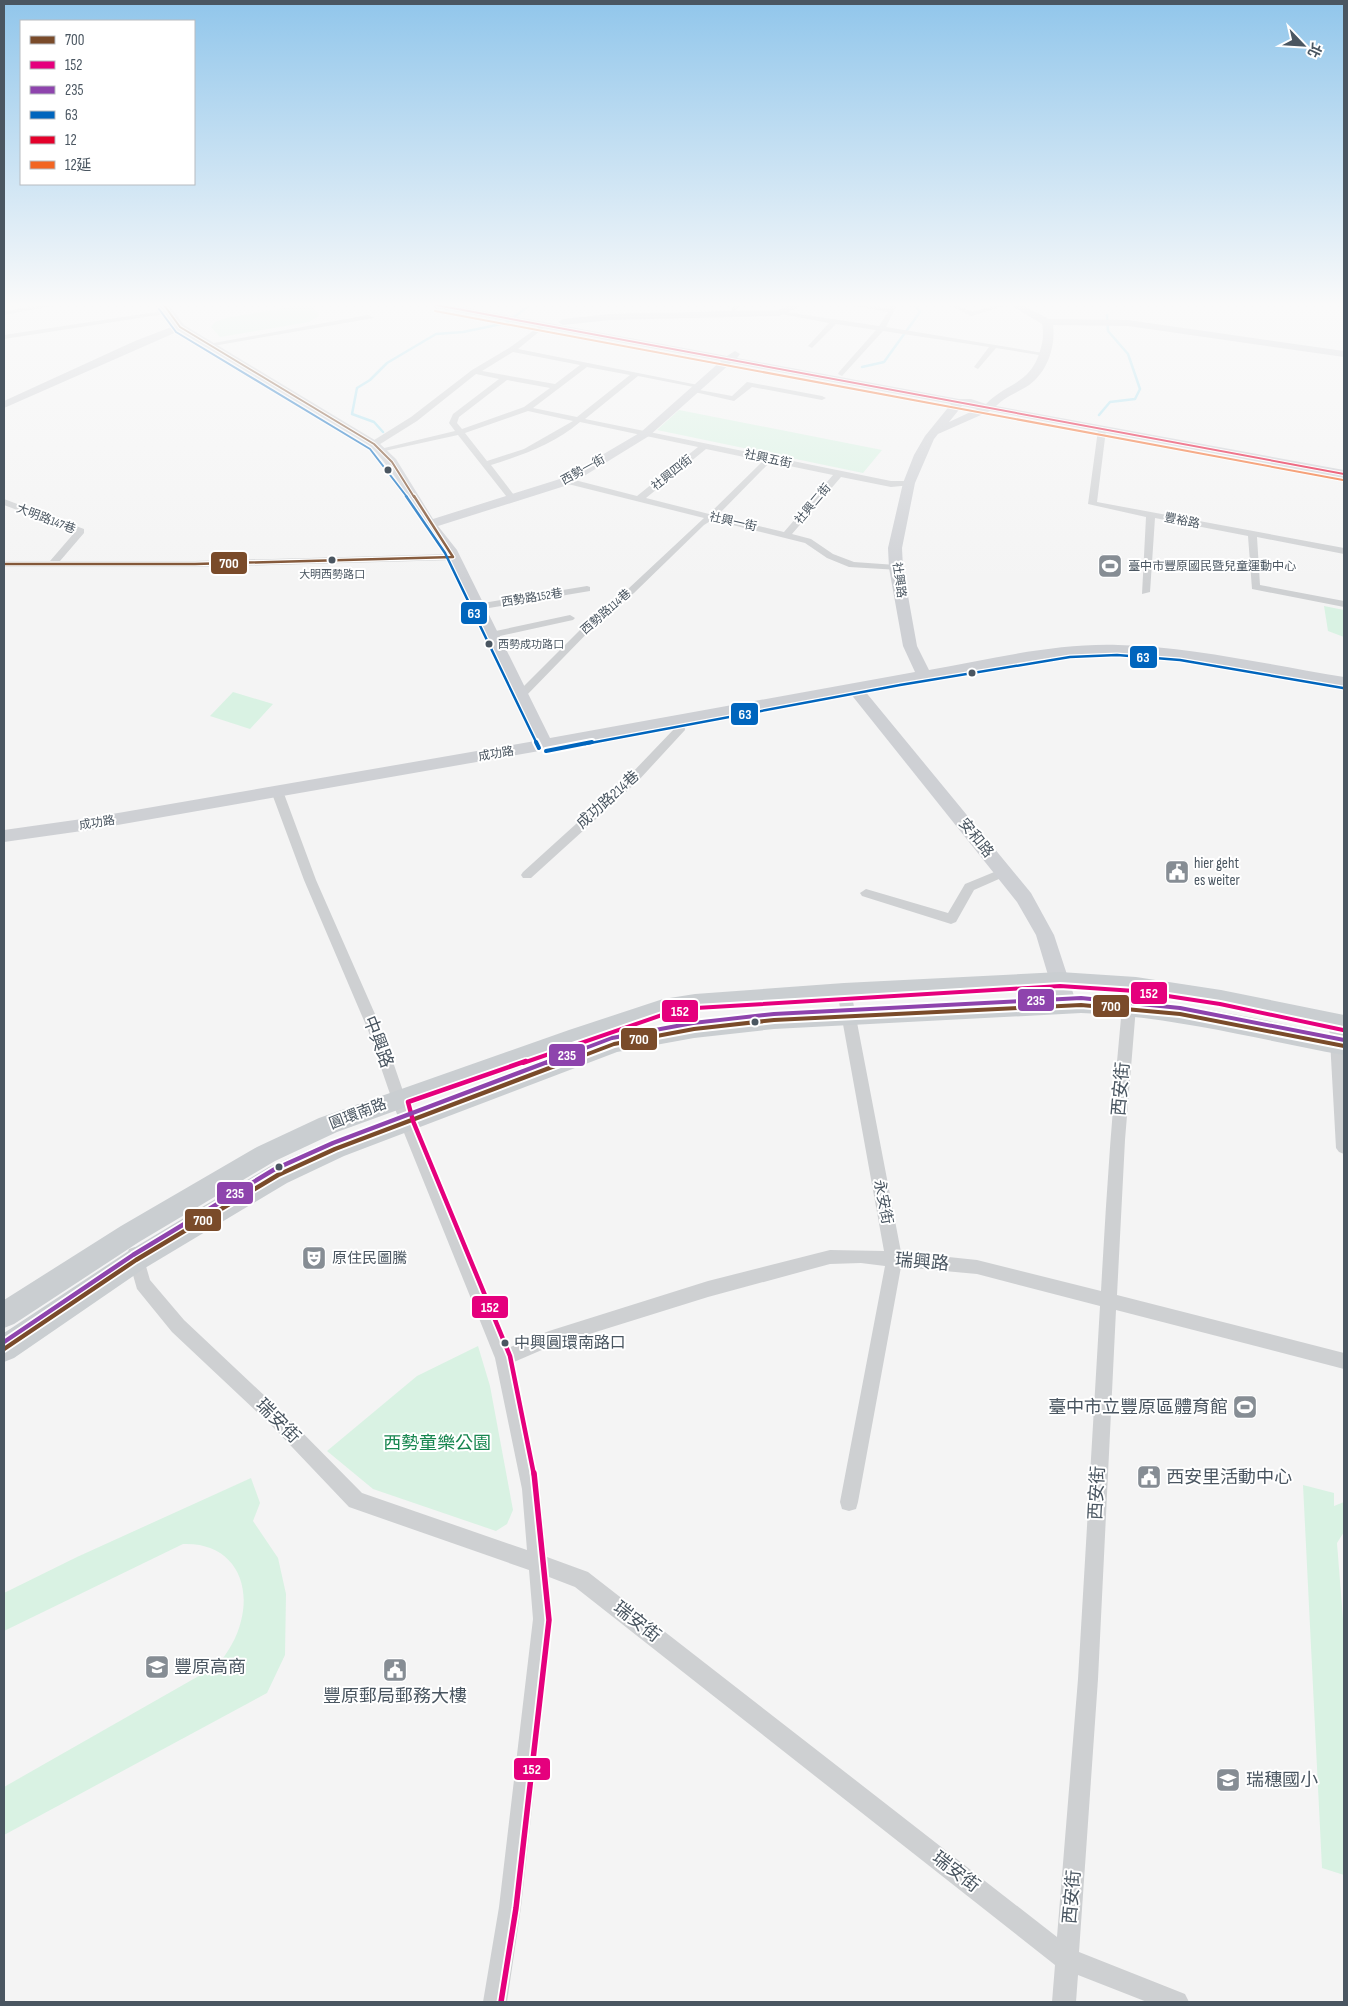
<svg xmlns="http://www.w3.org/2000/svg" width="1348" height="2006" font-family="'Sofia Sans Condensed','Noto Sans TC',sans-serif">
<rect width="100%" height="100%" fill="#f4f4f4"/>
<path fill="#d9f2e3" d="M303 305H317L312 307 318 312 319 316 309 322 220 337 211 327 215 322 226 318Z
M679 410 882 450 863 473 657 430Z
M1324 606 1344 610V637L1328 631Z
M233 692 273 704 250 729 210 716Z
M478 1346 490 1386 513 1510 507 1524 496 1531 373 1489 327 1451 417 1376Z
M251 1478 260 1503 253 1521 278 1558 286 1594 285 1655 267 1693 4 1835V1787L218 1665C228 1652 237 1638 241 1621 252 1578 229 1542 183 1544L4 1631V1593L77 1557Z
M1303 1485 1334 1493V1506L1344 1502V1532L1337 1543 1344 1632V1875L1322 1868Z"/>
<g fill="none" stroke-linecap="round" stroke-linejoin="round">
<path stroke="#aee2f0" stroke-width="2.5" d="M862 367 884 362 920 312 914 305
M1099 415 1110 402 1135 399 1140 389 1128 354 1108 331 1107 315
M383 432 374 422 352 414 357 388 370 380 387 363 436 334 463 332 506 323 530 305"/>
<path fill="#ced0d2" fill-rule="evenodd" d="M43 305H58L4 315V311Z
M734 305H740L733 315 730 313Z
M850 305 890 308 891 305H897L886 327 1049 354 1045 356 996 348 978 369 974 367 989 347 883 331 842 376 838 374 839 372 876 330 836 324 812 348 808 346 829 323 776 313 779 311 879 326 888 312Z
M950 305H958L972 312 997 305H1007L971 316Z
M169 310 171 313 4 339V335Z
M368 315 374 318 207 347 203 345Z
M544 323 546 326 518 349 703 386 699 388 638 376 585 419 891 481H912V485L891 487 841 477 792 534 811 539 833 554 854 562 896 565 901 568 899 570 849 567 827 558 805 543 712 520 704 525 634 593 599 621 525 697H517V693L593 617 628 589 704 518 564 483V479L567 478 637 496 698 447 580 422C554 444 523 455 491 465L517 499 513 502 510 501 458 435 380 452 376 450 455 431 449 423 453 414 499 379 476 374 417 421 377 446H371V442L411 417 472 370 509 348ZM513 352 580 365 555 384 482 371ZM587 367 630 375 577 417 533 408ZM507 380 550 388 524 407 462 429 457 423 459 417ZM528 411 573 421 524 449 487 461 465 433ZM706 449 763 461 709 514 646 498ZM770 462 833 475 784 532 717 516Z
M747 382 822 396 826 398 822 400 752 387 734 401 690 391 694 389 732 396Z
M1102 428 1106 430 1097 502 1344 548V554L1257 537 1260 585 1344 601V607L1252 589 1248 536 1155 518 1150 592 1142 594 1146 517 1088 504 1098 430Z
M4 499 84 529V533L60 561H195L453 554 458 557 453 560 195 567H4V561H50L75 532 4 505Z
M587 586 590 587V591L477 610 472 607 477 604Z
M570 615 575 618 573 620 491 638 486 635 491 632Z
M679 717 684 720 685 730 638 781 531 878H523L521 875 523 872 630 775 674 729V720Z
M277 787 283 791 316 880 382 1030 414 1123 508 1348 549 1331 708 1281 830 1250 884 1251 837 991 844 986 851 991 901 1252 977 1260 1101 1291C1106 1200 1112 1109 1121 1018 1122 1007 1116 989 1121 980H1131L1136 1007 1125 1140 1117 1295 1344 1353V1369L1116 1310 1098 1679 1079 1952 1185 1994 1189 2002H1147L1078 1975 1076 2002H1052L1055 1965 575 1587 549 1577 553 1619 521 1907 507 2002H483L499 1907 533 1619 529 1570 349 1507 273 1427 172 1332 137 1289 127 1254 129 1249 135 1247 141 1249 150 1280 184 1320 285 1415 362 1493 527 1550 522 1489 495 1358 400 1123 368 1030 304 880 271 791ZM861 1263 885 1266 840 1502 842 1509 849 1511 856 1509 858 1502 901 1267 977 1274 1100 1306 1078 1679 1057 1937 588 1572 547 1557 540 1489 514 1362 551 1346 708 1297 830 1264Z
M1004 868 1008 869 1010 872 1008 875 974 890 956 922 951 924 862 896 860 893 866 889 948 913 965 884Z
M1336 1017 1341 1018 1344 1041V1154L1339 1152 1336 1148 1329 1022 1331 1018Z"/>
<path fill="#ced0d4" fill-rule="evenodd" d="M159 305H169L184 325 378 442 396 459 433 519 563 478 641 432 721 361 436 308 431 305H451L727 356 735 351 740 354 737 358 959 399H971L986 404C1007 382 1030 385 1040 351 1043 342 1044 333 1042 324L1010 305H1022L1049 319 1128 320 1344 351V357L1128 326 1053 325C1056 348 1046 375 1026 387 1016 393 1005 397 996 406L1344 470V478L990 411 938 434 934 439 915 483 902 548 903 568 917 646 929 670C991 659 1055 643 1118 645 1194 647 1269 665 1344 677V687L1181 658 1117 653 1069 655 864 690 1031 893 1054 935 1077 1005 1074 1010 1067 1013 1060 1010 1057 1005 1036 935 1017 902 850 693 545 750 89 830 4 842V830L89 818 535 741 444 551C418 517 400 477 370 446L179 331 4 408V401L135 341 174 326ZM731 363 951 404 925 436 914 455 903 483 888 548 889 568 903 646 915 672 550 738 457 550 438 526 571 484 649 436ZM962 406 977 409 949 422Z
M791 305H804L779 316 610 320 563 325 558 322 563 319 610 314 778 310Z"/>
<path fill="#caced1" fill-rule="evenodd" d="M1060 972 1136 977 1221 990 1344 1015V1033L1221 1006 1136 993 1060 988 844 999 695 1010 664 1016 585 1042 337 1132 275 1161 139 1242 14 1324 4 1328V1300L121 1226 257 1147 319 1118 569 1030 663 999 695 994 844 983Z
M1081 996C1170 999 1257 1018 1344 1037V1055C1256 1039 1171 1016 1081 1013L774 1029 694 1038 617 1052 344 1156 287 1183 145 1268 14 1358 4 1362V1333L127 1252 269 1167 326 1142 614 1035 694 1020 774 1011Z"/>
<defs>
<path id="bus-1-far3" d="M164 305 180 327 374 444 392 462 414 497"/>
<path id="bus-1-far2" d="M414 496 453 557
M4 564H195L453 557"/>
<path id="bus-1-far1" d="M564 1063 614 1044 694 1029 774 1020 1081 1005 1180 1014 1344 1046"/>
<path id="bus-1" d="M4 1349 136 1260 278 1175 335 1149 568 1061"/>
<path id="bus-2-far2" d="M523 1063 665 1014 696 1008 1060 986 1135 991 1220 1004 1343 1030"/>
<path id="bus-2-far1" d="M526 1061 408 1102 413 1121 510 1356 534 1475"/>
<path id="bus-2" d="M501 2002 516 1908 549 1620 534 1473"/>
<path id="bus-3-far1" d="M546 1063 612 1038 693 1023 774 1014 1081 998 1180 1008 1344 1040"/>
<path id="bus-3" d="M4 1342 133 1255 275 1169 333 1143 550 1061"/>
<path id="bus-4-far2" d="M159 309 176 332 370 449 407 497"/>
<path id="bus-4-far1" d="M406 496 445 553 537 744
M585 744 900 685 1070 657 1117 655 1180 660 1343 688"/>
<path id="bus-4" d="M536 742 539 748
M546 751 592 742"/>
<path id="bus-5" d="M436 305 1344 474"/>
<path id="bus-6" d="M435 311 1343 480"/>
</defs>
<use href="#bus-1-far3" stroke="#fff" stroke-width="4"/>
<use href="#bus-1-far2" stroke="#fff" stroke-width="5"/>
<use href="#bus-1-far1" stroke="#fff" stroke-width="8"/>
<use href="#bus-1" stroke="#fff" stroke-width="8"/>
<use href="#bus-2-far2" stroke="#fff" stroke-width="8"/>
<use href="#bus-2-far1" stroke="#fff" stroke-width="8"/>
<use href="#bus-2" stroke="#fff" stroke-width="9"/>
<use href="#bus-3-far1" stroke="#fff" stroke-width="8"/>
<use href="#bus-3" stroke="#fff" stroke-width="8"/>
<use href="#bus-4-far2" stroke="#fff" stroke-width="4"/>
<use href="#bus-4-far1" stroke="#fff" stroke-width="5"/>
<use href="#bus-4" stroke="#fff" stroke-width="8"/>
<use href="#bus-5" stroke="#fff" stroke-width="4"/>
<use href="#bus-6" stroke="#fff" stroke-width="4"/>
<use href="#bus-1-far3" stroke="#7a4b2a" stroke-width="2"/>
<use href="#bus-1-far2" stroke="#7a4b2a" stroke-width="2.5"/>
<use href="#bus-1-far1" stroke="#7a4b2a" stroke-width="4"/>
<use href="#bus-1" stroke="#7a4b2a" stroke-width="4.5"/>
<use href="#bus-2-far2" stroke="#e5007d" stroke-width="4"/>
<use href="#bus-2-far1" stroke="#e5007d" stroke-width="4.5"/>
<use href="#bus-2" stroke="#e5007d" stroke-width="5.5"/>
<use href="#bus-3-far1" stroke="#8e44ad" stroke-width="4"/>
<use href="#bus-3" stroke="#8e44ad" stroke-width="4.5"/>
<use href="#bus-4-far2" stroke="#0065bd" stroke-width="2"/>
<use href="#bus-4-far1" stroke="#0065bd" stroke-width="2.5"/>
<use href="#bus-4" stroke="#0065bd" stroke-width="4"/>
<use href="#bus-5" stroke="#e4002b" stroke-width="2"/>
<use href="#bus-6" stroke="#f26522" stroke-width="2"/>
</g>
<linearGradient id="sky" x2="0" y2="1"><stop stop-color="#91c6eb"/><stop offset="0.52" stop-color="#fafafa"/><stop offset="1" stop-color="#fafafa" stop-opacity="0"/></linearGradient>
<rect width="1348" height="586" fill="url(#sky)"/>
<defs>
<symbol id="stadium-square" viewBox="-11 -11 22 22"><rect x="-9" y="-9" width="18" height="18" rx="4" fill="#868d94" stroke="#fff"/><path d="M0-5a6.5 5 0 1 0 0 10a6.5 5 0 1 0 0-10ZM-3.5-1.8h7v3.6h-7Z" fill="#fff"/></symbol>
<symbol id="civic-square" viewBox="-11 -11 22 22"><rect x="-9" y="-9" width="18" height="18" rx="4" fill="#868d94" stroke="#fff"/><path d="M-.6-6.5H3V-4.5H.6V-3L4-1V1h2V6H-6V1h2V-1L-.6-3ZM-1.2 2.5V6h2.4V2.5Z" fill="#fff"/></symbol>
<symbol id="theatre-square" viewBox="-11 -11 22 22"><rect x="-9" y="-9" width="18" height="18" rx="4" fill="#868d94" stroke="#fff"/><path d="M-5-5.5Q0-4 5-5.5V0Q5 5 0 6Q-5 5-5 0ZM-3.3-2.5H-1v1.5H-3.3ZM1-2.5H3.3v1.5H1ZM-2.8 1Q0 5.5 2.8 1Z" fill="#fff"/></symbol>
<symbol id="school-square" viewBox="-11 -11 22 22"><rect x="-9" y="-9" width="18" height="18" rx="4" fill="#868d94" stroke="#fff"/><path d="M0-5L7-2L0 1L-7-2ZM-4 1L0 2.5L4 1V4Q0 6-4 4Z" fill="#fff"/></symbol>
</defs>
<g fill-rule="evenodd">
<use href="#stadium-square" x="1096" y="552" width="28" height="28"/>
<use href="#civic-square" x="1163" y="858" width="28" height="28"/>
<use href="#theatre-square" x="300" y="1244" width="28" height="28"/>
<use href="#stadium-square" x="1231" y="1393" width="28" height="28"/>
<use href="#civic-square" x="1135" y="1463" width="28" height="28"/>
<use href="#school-square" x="143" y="1653" width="28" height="28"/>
<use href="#civic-square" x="381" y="1656" width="28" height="28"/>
<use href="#school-square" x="1214" y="1766" width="28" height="28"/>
</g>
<g fill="#4a5661" stroke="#fff" stroke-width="2">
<circle cx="388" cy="470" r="4.5"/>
<circle cx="332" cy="560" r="4.5"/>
<circle cx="489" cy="644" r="4.5"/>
<circle cx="972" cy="673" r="4.5"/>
<circle cx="755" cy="1022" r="4.5"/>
<circle cx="279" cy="1167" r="4.5"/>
<circle cx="505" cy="1343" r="4.5"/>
</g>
<g text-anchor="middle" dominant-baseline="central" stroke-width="4" stroke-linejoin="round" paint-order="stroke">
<g font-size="11" fill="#4a5661" stroke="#fff">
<text x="332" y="574">大明西勢路口</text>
<text x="498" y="644" text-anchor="start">西勢成功路口</text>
</g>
<g font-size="12" fill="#4a5661" stroke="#fff">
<text transform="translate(768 459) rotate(12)">社興五街</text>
<text transform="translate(583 470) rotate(-29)">西勢一街</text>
<text transform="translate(672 473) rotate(-39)">社興四街</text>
<text transform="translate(813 504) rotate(-50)">社興二街</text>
<text transform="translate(46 519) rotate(21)">大明路147巷</text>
<text transform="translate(1182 521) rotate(11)">豐裕路</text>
<text transform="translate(733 522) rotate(13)">社興一街</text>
<text transform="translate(899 580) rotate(82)">社興路</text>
<text transform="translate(532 598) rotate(-9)">西勢路152巷</text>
<text transform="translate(606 612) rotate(-41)">西勢路114巷</text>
<text transform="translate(496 754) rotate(-10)">成功路</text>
<text transform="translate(97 823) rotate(-9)">成功路</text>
</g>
<g font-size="12" fill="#4a5661" stroke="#fff" text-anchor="start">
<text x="1128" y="566">臺中市豐原國民暨兒童運動中心</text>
</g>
<g font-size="15" fill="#4a5661" stroke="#fff">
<text transform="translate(608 800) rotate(-42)">成功路214巷</text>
<text transform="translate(976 838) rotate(51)">安和路</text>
<text transform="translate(358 1114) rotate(-21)">圓環南路</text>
<text transform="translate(883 1202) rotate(79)">永安街</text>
</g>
<g font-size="15" fill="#4a5661" stroke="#fff" text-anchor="start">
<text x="1194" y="863">hier geht<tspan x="1194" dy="17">es weiter</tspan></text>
<text x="332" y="1258">原住民圖騰</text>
</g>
<g font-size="16" fill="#4a5661" stroke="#fff" text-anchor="start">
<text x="514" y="1343">中興圓環南路口</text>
</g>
<g font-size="18" fill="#4a5661" stroke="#fff">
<text transform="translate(378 1042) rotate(69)">中興路</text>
<text transform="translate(1121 1089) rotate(-85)">西安街</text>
<text transform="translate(922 1262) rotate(5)">瑞興路</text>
<text transform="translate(278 1421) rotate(45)">瑞安街</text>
<text transform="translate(1097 1493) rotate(-87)">西安街</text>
<text transform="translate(637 1622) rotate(38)">瑞安街</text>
<text transform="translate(956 1872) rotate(38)">瑞安街</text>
<text transform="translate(1072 1897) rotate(-85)">西安街</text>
</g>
<g font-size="18" fill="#4a5661" stroke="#fff" text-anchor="start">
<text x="1228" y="1407" text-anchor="end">臺中市立豐原區體育館</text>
<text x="1166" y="1477">西安里活動中心</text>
<text x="174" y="1667">豐原高商</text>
<text x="395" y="1696" text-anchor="middle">豐原郵局郵務大樓</text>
<text x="1246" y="1780">瑞穗國小</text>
</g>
<g font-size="18" fill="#17864f" stroke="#fff">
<text x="437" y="1443">西勢童樂公園</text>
</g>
</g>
<g stroke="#fff" stroke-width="2">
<rect x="210" y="551" width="38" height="24" rx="5" fill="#7a4b2a"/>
<rect x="460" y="601" width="28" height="24" rx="5" fill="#0065bd"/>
<rect x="1129" y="645" width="29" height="24" rx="5" fill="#0065bd"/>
<rect x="730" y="702" width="29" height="24" rx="5" fill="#0065bd"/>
<rect x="1130" y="981" width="38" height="24" rx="5" fill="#e5007d"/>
<rect x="1017" y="988" width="38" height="24" rx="5" fill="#8e44ad"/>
<rect x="1092" y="994" width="38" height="24" rx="5" fill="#7a4b2a"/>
<rect x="661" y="999" width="38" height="24" rx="5" fill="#e5007d"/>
<rect x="620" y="1027" width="38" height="24" rx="5" fill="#7a4b2a"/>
<rect x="548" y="1043" width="38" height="24" rx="5" fill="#8e44ad"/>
<rect x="216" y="1181" width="38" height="24" rx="5" fill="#8e44ad"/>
<rect x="184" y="1208" width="38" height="24" rx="5" fill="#7a4b2a"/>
<rect x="471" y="1295" width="38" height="24" rx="5" fill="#e5007d"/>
<rect x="513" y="1757" width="38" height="24" rx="5" fill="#e5007d"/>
</g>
<g font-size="14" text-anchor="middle" font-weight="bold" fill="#fff">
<text x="229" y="568">700</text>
<text x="474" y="618">63</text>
<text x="1143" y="662">63</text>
<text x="745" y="719">63</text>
<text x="1149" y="998">152</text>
<text x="1036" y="1005">235</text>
<text x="1111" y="1011">700</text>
<text x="680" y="1016">152</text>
<text x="639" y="1044">700</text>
<text x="567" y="1060">235</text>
<text x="235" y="1198">235</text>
<text x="203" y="1225">700</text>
<text x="490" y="1312">152</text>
<text x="532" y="1774">152</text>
</g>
<rect width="1348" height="2006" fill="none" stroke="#4a5661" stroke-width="10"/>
<rect x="20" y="20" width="175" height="165" fill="#ffffff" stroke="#b7bbc0"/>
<rect x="30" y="36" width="25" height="8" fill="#7a4b2a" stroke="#b7bbc0"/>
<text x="65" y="45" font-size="15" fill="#4a5661">700</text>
<rect x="30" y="61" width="25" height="8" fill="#e5007d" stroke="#b7bbc0"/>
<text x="65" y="70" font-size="15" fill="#4a5661">152</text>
<rect x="30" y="86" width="25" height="8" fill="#8e44ad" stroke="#b7bbc0"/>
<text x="65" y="95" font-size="15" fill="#4a5661">235</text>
<rect x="30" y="111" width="25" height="8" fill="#0065bd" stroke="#b7bbc0"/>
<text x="65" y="120" font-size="15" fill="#4a5661">63</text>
<rect x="30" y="136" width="25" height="8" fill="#e4002b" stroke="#b7bbc0"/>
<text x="65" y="145" font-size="15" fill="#4a5661">12</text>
<rect x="30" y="161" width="25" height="8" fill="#f26522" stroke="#b7bbc0"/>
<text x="65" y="170" font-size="15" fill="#4a5661">12延</text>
<g transform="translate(1303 45) rotate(115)" stroke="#ffffff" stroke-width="4" paint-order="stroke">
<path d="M0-4L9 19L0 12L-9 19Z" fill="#4a5661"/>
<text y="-8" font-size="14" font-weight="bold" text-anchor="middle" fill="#4a5661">北</text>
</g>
</svg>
